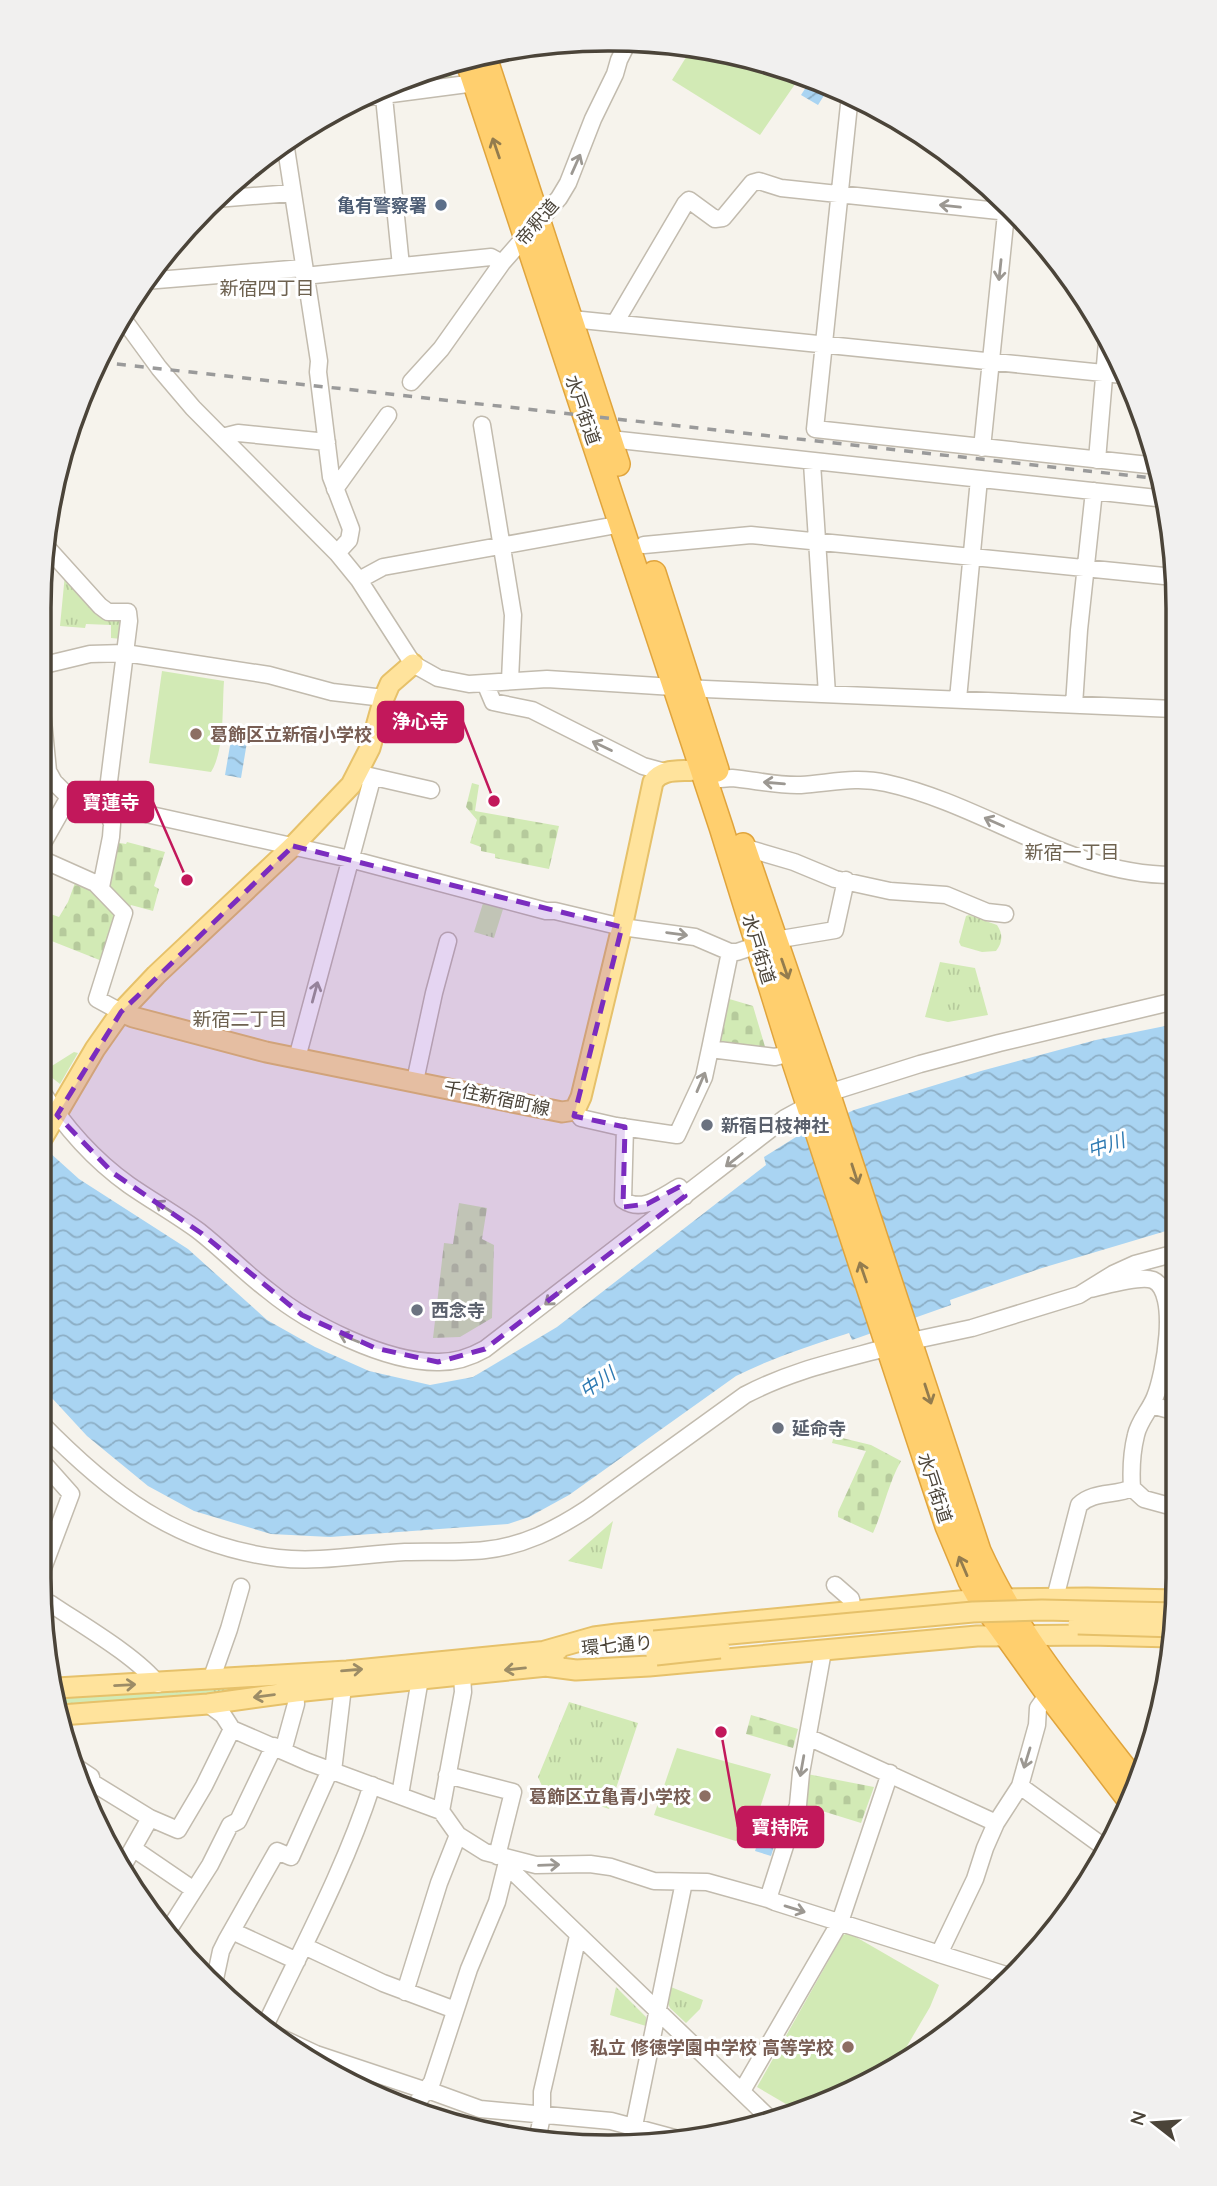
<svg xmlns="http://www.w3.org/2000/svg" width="1217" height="2186" font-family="Quicksand,'Noto Sans JP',sans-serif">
<defs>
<pattern id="grass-tufts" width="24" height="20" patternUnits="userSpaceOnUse" patternTransform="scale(1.75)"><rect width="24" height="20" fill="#d2eab5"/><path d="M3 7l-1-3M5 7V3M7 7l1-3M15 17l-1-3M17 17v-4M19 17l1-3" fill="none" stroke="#b6ca9c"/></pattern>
<pattern id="cemetery-stones" width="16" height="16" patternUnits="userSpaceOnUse" patternTransform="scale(1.75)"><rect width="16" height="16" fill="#d2eab5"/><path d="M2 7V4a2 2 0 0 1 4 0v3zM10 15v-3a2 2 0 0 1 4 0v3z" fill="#b6ca9c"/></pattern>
<pattern id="water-waves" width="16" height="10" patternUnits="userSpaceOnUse" patternTransform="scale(1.75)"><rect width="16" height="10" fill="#a9d4f2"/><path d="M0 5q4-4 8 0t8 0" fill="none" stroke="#8caec5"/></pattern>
</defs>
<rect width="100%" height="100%" fill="#f6f3ec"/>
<path fill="url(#grass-tufts)" d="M435 68 456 78 387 86Z
M65 574 124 622 122 639 111 638V625L86 624 85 628 60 626Z
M484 900 504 906 494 938 474 932Z
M969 915 997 925C1003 934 1003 942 996 951L982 952 961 946 959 942 966 916Z
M940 962 975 968 988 1015 948 1022 925 1017Z
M74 1052 78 1053 60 1084 46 1073 47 1069Z
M613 1521 602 1569 568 1561Z
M230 1687V1691L176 1698 60 1707 58 1695C115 1693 173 1693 230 1687Z
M569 1702 638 1723 609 1809 542 1786 538 1777Z
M616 1987 646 2017V2026L610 2015Z
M671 1987 703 2000 700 2009 686 2023 670 2008 667 2001Z"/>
<path fill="url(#cemetery-stones)" d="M472 783 479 785 475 811 559 826 549 869 495 858V854L481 851V847L470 843 477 820 466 807Z
M114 842 126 844 127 842 165 852 154 886 159 889 153 911 131 905 128 911 105 886Z
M76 880 88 884 119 917 102 961 39 936V925L45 912 59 917 68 902Z
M726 998 753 1006 766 1050 719 1043Z
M459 1203 487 1208 482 1239 494 1245 492 1318 460 1337 433 1338 444 1243 453 1244Z
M834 1436 871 1445 901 1461C888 1484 884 1509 873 1533L838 1517V1512L866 1451 832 1443Z
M751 1715 798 1729 793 1748 746 1734Z
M807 1774 874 1787 861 1823 803 1805Z"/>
<path fill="#d2eab5" d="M693 46 792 69 802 74 760 135 672 80Z
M162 671 224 681C222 707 225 750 211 772L149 763Z
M677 1748 771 1774 748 1845 654 1815Z
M849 1933 939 1985 930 2007 900 2058 826 2104 798 2111 757 2087 843 1935Z"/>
<path fill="url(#water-waves)" d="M812 78 830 86 818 105 801 95Z
M232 734 248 736 241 778 225 775Z
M1175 1024 1176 1228 1042 1268 950 1300 951 1305 852 1340 849 1333C810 1346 772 1358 736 1376L569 1495 529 1517 508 1524 330 1537 271 1534 194 1511 148 1486 87 1436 39 1384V1143L79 1179 188 1249 267 1320 315 1347 369 1371 430 1385 473 1377 557 1327 766 1165 764 1157 796 1137 854 1110 981 1071 1096 1040Z
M768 1811 784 1816 771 1856 755 1851Z"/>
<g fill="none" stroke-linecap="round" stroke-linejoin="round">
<defs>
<path id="minor" d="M383 87 401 266
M850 95 815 429 1158 466
M353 99 475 83
M285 142 319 361 318 372 331 477 351 529 349 540 337 553
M216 199 292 193
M304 276 491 257 502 263
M145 281 303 268
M121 316 159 368 193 408 337 553 359 580 413 664 438 678 469 684 547 679 705 689 1174 709
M562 318 1123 375
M615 323 685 204 689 200 715 219 723 218 752 183 759 181 781 188 1018 213
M411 382 441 349 502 263 559 198 568 183 593 119 615 74 619 60 628 42
M482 425 513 615 510 680
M222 437 238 433 327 442
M603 444 610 439 1166 499
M982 448 1007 204
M1097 460 1107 342
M812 463 827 694
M335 489 388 415
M44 544 100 606 108 612H128L129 621 106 805 112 824 111 837 101 887
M644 545 751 535 1174 577
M359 580 383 567 622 524
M40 666 90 654 125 653 269 675 332 692 384 698
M485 683 493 702 532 710 643 766 665 772
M40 691 48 771 54 782 69 797
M958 699 979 479
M1074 705 1079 630 1094 491
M361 774 431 790
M720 779 732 778C755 780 778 786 801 785 831 783 856 776 886 783 986 805 1070 876 1175 875
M106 805 350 859 546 911H555L622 927 695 937 730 952
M743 847 794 862 835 879 890 891 946 895 987 912 1005 914
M39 850 69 797 85 807 107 813
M39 858 95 883 124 913 97 999 121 1012
M775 940 835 930 846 880
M710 1049 730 952H737L758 945
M297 1058 371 783 370 779 359 773
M415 1081 434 993 448 941
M39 1087C63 1125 91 1158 129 1185 152 1201 177 1215 200 1232 224 1251 245 1273 269 1291 309 1324 386 1363 439 1362 456 1362 471 1357 485 1349L785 1118 809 1105
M828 1093 920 1064 999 1043 1175 1001
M575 1110 581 1118 616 1126 677 1135 704 1077 710 1049 775 1057 791 1053
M625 1127 623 1200C642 1213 661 1197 679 1187L685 1196
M911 1341 972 1328 1079 1295 1113 1274 1135 1264 1176 1253
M1151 1405 1177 1412
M39 1421C108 1492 175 1545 278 1558 320 1563 363 1554 405 1552 431 1551 459 1553 485 1550 523 1546 555 1530 587 1509L745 1395C793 1370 838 1361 889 1347
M39 1458 71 1494 39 1579
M1132 1488 1144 1499 1177 1508
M835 1585 851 1599 853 1611
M1055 1598 1079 1505C1093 1491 1115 1496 1132 1488 1131 1472 1132 1451 1136 1435 1139 1421 1150 1410 1155 1397 1164 1375 1180 1292 1153 1280 1139 1275 1105 1286 1090 1289
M43 1603 51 1604C82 1625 136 1656 158 1684
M211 1680 229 1629 241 1587
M208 1704 223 1715 232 1729 308 1762 441 1811 458 1835 485 1852 536 1865 590 1864 611 1867 654 1881 707 1882 768 1899 775 1902 1009 1976
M808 1737 996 1823
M283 1751 296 1704 295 1692
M70 1763 91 1777 88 1780 150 1818 178 1830 204 1786 232 1729
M333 1771 343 1687
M447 1775 513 1792 497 1856
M1020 1786 1108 1850
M400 1795 420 1679
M441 1811 463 1692 462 1675
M134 1849 194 1890
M124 1864 150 1818
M506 1865 769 2118
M768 1899 798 1805 801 1773 823 1651
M232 1931 297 1961
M166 1934 210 1865 230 1825 238 1821 274 1746
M304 1946 383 1983 455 2010
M939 1954 975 1879 985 1848 996 1823 1020 1786 1037 1725 1038 1708 1048 1694
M215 1979 221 1951 226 1941 277 1851 291 1857 330 1770
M405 1992 439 1883 458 1835
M265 2026C303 1946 345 1869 372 1785
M273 2034 316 2054 424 2090
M425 2089 480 2109 611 2121 678 2139
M742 2091 840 1922 890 1773
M414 2107 432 2082 469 1969 497 1902 508 1858
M634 2126 684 1882
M538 2136 542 2116V2092L578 1936"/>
<path id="major" d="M121 1012 133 1017 266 1052 522 1104 562 1112 575 1110 581 1097 622 927 653 782C663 766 685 773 701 769
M39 1144 95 1049 121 1012 156 975 293 846 351 785 370 748 384 698 390 684 413 664
M545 1651 594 1637 617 1634 980 1599 1087 1598 1177 1600
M545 1666 576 1670 649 1666 977 1636 1088 1635 1173 1637
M57 1688 347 1671 558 1650
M61 1715 208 1704 295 1692 557 1665"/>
<path id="highway" d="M484 54 618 464
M466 57 721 827 791 1053 947 1526 970 1581 980 1599 1048 1694 1130 1801
M654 573 717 770
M743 845 828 1093 979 1551C1018 1637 1080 1710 1137 1784"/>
</defs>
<use href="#minor" stroke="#c2bbae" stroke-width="19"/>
<use href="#major" stroke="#e6c16a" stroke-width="23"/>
<use href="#highway" stroke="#e0a43c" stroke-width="26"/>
<use href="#minor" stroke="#fff" stroke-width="16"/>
<use href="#major" stroke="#ffe39c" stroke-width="19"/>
<use href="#highway" stroke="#ffcf6e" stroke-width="23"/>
<path stroke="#9a9a9a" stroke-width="3.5" stroke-dasharray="9 9" stroke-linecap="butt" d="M99 362 1161 479"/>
<defs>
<path id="major-bridge" d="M1078 1624 1175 1627
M654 1641 973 1612 1042 1610 1177 1613
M656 1655 720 1648"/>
</defs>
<use href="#major-bridge" stroke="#e6c16a" stroke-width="23" stroke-linecap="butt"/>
<use href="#major-bridge" stroke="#ffe39c" stroke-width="19"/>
</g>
<defs><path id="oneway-shaft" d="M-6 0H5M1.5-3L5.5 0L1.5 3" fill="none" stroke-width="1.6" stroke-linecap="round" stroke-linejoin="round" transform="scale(1.75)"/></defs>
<g stroke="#937c4e">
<use href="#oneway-shaft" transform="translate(496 148) rotate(-109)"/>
<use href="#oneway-shaft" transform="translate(785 969) rotate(71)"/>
<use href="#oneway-shaft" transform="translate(855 1174) rotate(72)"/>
<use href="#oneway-shaft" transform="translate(863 1272) rotate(-109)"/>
<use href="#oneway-shaft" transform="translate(928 1394) rotate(72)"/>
<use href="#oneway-shaft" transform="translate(963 1566) rotate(-113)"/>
</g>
<g stroke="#9c9892">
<use href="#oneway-shaft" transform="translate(576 164) rotate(-66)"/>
<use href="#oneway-shaft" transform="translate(950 206) rotate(-174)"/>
<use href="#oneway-shaft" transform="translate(1000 270) rotate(96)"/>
<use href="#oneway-shaft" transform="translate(602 746) rotate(-154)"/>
<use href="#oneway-shaft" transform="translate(774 783) rotate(-175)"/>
<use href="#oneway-shaft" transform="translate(994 822) rotate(-156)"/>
<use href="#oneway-shaft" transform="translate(677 934) rotate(8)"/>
<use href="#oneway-shaft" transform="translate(315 992) rotate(-75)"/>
<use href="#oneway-shaft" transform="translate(701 1082) rotate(-67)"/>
<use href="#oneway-shaft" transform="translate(734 1160) rotate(142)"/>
<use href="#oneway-shaft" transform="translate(164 1207) rotate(-147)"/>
<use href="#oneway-shaft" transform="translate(553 1298) rotate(141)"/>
<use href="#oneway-shaft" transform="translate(349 1338) rotate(-158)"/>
<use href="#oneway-shaft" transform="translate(1027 1758) rotate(107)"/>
<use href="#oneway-shaft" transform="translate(802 1766) rotate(100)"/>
<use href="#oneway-shaft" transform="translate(549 1865) rotate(-2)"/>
<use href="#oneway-shaft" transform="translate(795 1909) rotate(17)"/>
</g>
<g stroke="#9c8c66">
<use href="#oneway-shaft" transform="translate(515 1669) rotate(174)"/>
<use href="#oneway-shaft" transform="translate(352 1670) rotate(-5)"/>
<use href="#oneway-shaft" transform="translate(125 1685) rotate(-3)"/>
<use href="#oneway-shaft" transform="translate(264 1696) rotate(172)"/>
</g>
<path fill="#7b2cbf" fill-opacity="0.2" stroke="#7b2cbf" stroke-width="5" stroke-dasharray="14 9" stroke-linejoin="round" d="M293 846 622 927 574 1116 625 1127 623 1207 647 1204 679 1187 685 1196 485 1349 438 1362 375 1348 302 1315 201 1233 113 1173 57 1115 121 1012Z"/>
<circle fill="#5c6f8a" stroke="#fff" stroke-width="2.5" cx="441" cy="205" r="7"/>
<g fill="#8d6e63" stroke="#fff" stroke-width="2.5">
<circle cx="196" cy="734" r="7"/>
<circle cx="705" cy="1796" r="7"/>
<circle cx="848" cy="2047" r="7"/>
</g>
<g fill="#6b7280" stroke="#fff" stroke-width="2.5">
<circle cx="707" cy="1125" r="7"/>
<circle cx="417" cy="1310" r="7"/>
<circle cx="778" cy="1428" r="7"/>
</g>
<g text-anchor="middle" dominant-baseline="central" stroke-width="6" stroke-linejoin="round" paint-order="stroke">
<g font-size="18" font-weight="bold" fill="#4e5e75" stroke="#fff" text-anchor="end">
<text x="427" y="205">亀有警察署</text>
</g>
<g font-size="18" fill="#4b4439" stroke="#fff">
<text transform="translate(537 222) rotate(-49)">帝釈道</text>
<text transform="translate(583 410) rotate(71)">水戸街道</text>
<text transform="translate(759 949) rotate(73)">水戸街道</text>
<text transform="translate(497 1098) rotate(12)">千住新宿町線</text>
<text transform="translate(935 1488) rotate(72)">水戸街道</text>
<text transform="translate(617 1645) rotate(-5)">環七通り</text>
</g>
<g font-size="18" font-weight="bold" fill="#785e54" stroke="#fff" text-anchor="end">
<text x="210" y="734" text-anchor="start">葛飾区立新宿小学校</text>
<text x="691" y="1796">葛飾区立亀青小学校</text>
<text x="834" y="2047">私立 修徳学園中学校 高等学校</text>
</g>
<g font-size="18" font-weight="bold" fill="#5b616d" stroke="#fff" text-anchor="start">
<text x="721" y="1125">新宿日枝神社</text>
<text x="431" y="1310">西念寺</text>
<text x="792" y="1428">延命寺</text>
</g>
<g font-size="19" fill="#6e6250" stroke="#fff">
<text x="267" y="288">新宿四丁目</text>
<text x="1072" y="852">新宿一丁目</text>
<text x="240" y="1019">新宿二丁目</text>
</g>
<g font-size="19" font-style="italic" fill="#2e7ab2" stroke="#fff">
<text transform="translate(1106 1145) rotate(-18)">中川</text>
<text transform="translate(597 1382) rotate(-34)">中川</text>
</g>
</g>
<path d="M0 0H1217V2186H0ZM608 51H609A557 557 0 0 1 1166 608V1578A557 557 0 0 1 609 2135H608A557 557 0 0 1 51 1578V608A557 557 0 0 1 608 51Z" fill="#f1f0ef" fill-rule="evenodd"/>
<path fill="none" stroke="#4b4439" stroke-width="3.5" d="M608 51H609A557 557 0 0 1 1166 608V1578A557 557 0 0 1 609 2135H608A557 557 0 0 1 51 1578V608A557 557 0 0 1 608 51Z"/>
<path fill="none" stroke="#c2185b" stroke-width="2.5" d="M494 801L463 722M187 880L153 802M721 1732L738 1827"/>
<g fill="#c2185b" stroke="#fff" stroke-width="2.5">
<circle cx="494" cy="801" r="7"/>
<circle cx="187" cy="880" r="7"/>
<circle cx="721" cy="1732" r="7"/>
</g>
<g fill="#c2185b" stroke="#c2185b" stroke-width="2.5">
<rect x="378" y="702" width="85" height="40" rx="7"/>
<rect x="68" y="782" width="85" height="40" rx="7"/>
<rect x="738" y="1807" width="85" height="40" rx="7"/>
</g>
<g font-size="19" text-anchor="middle" font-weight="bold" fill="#fff">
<text x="420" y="728">浄心寺</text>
<text x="111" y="809">寶蓮寺</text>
<text x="780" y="1834">寶持院</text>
</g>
<g transform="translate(1154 2123) rotate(287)" stroke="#ffffff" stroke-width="5" paint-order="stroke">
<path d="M0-5L12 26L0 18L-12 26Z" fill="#4b4439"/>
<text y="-10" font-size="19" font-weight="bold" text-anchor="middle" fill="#4b4439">N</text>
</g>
</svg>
